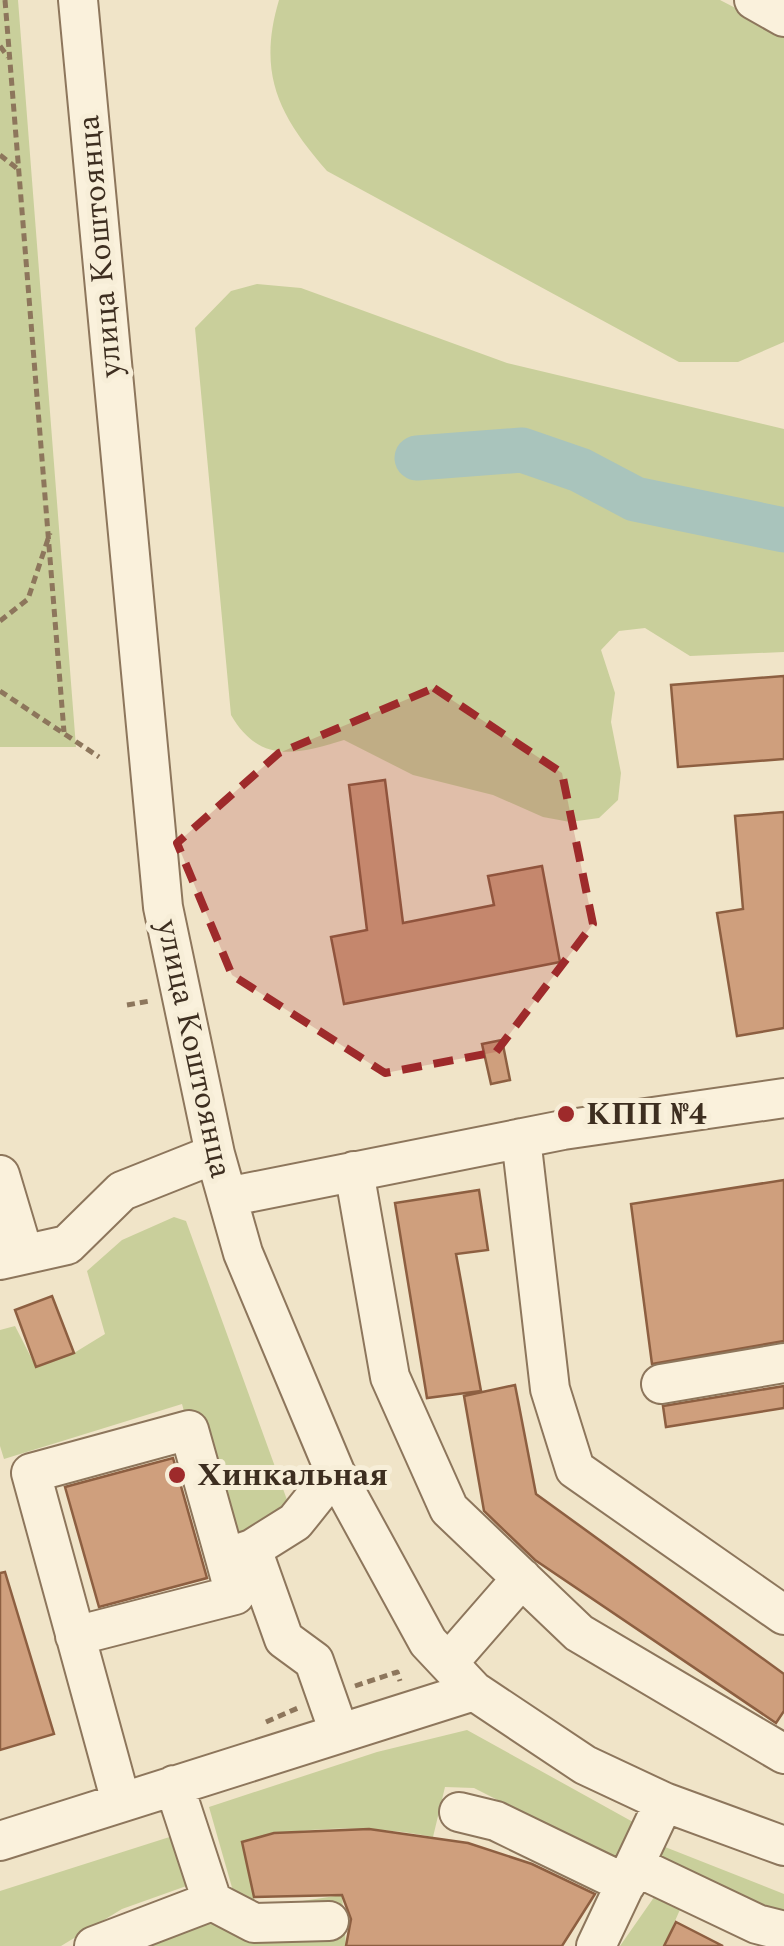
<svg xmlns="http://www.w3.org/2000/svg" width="784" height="1946" font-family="Spectral,serif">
<rect width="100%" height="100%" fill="#f0e4c8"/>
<path fill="#c9cf9b" d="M0 0H18L76 747H0Z
M279 0H720L784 33V342L738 362H679L327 171C279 116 257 74 279 0Z
M257 284 301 288 507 363 784 429V652L690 656 645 628 619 631 601 650 615 693 611 722 621 773 618 800 599 818 570 822 543 817 493 795 413 775 344 740C298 754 260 765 231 715L195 328 231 291Z
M174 1217 186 1221 295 1522 225 1558 182 1404 4 1459 0 1446V1330L15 1326 36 1367 74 1353 105 1334 87 1271 122 1240Z
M467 1730 633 1822 615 1859 474 1788 445 1787 433 1837C371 1825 303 1825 243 1842L256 1908 342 1895 346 1946H122L170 1927 221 1922 237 1905 209 1807 377 1752Z
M179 1834 192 1884 122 1909 61 1946H0V1891Z
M660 1845 784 1894V1918L652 1861Z
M657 1893 682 1905 664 1946H620Z"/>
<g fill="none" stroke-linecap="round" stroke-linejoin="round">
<path stroke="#a9c4bc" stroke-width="45" d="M417 458 522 450 580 470 635 499 784 530"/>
</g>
<path fill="#cf9f7d" stroke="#8d5f41" stroke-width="2.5" d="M784 676V759L678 767 671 685Z
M385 780 403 923 494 905 488 876 542 866 560 962 344 1004 331 937 367 930 349 785Z
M784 812V1028L737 1036 717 913 743 909 735 816Z
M502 1040 510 1080 491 1084 482 1044Z
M784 1180V1341L652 1364 631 1204Z
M479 1190 488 1250 456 1254 481 1391 427 1398 395 1203Z
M52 1296 74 1353 36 1367 15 1310Z
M515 1385 536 1494 784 1674V1711L776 1723 535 1560 484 1511 464 1396Z
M784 1386V1408L666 1427 663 1406Z
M173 1458 207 1578 99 1607 65 1487Z
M5 1572 54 1734 0 1750V1573Z
M369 1829 468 1843 532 1864 595 1894 562 1946H346L351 1919 342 1895 254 1897 242 1842 274 1833Z
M676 1922 723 1946H664Z"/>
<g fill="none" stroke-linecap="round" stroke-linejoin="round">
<defs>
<path id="minor" d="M78 0 163 907 215 1154 243 1253 335 1472 428 1642 474 1691 585 1765 664 1802 784 1846
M754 0 784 17
M521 1138 550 1389 575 1469 784 1615
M354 1171 390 1377 449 1509 579 1633 784 1754
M0 1175 23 1252
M227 1197 563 1130 784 1098
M0 1260 67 1245 122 1191 215 1154
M661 1384 784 1363
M335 1472 295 1522 252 1549 284 1639 314 1661 339 1732
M75 1636 235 1595 225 1558
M448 1663 522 1578
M121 1802 31 1473 189 1430 225 1558 252 1549
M459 1812 496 1821 626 1884
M0 1841 474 1691
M635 1866 757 1924 784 1931
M212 1901 254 1923 329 1921
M94 1946 212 1901 174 1785
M596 1946 664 1802"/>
</defs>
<use href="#minor" stroke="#8d765c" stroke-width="42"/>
<path stroke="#8d765c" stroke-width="5" stroke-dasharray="8 5" stroke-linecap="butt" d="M5 0 64 732
M0 46 8 57
M0 155 19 170
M0 621 28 599 50 533
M0 691 99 757
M127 1005 150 1001
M355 1686 397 1672 400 1681
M266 1722 298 1708"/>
<use href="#minor" stroke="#faf1dc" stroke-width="38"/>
</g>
<path fill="#9e2a2b" fill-opacity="0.2" stroke="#9e2a2b" stroke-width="8" stroke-dasharray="20 12" stroke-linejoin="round" d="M434 688 562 773 593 924 496 1052 385 1073 232 975 177 843 279 753Z"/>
<g fill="#9e2a2b" stroke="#f7eed8" stroke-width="4">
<circle cx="566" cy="1114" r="10"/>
<circle cx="177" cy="1475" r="10"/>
</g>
<g text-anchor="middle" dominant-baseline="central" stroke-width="10" stroke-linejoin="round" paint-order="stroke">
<g font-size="32" fill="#3d2e20" stroke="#f7eed8">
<text transform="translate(100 246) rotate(-95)">улица Коштоянца</text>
<text transform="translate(194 1049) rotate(78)">улица Коштоянца</text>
</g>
<g font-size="32" font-weight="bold" fill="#3d2e20" stroke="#f7eed8" text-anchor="start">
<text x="586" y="1114">КПП №4</text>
<text x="197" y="1475">Хинкальная</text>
</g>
</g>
</svg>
